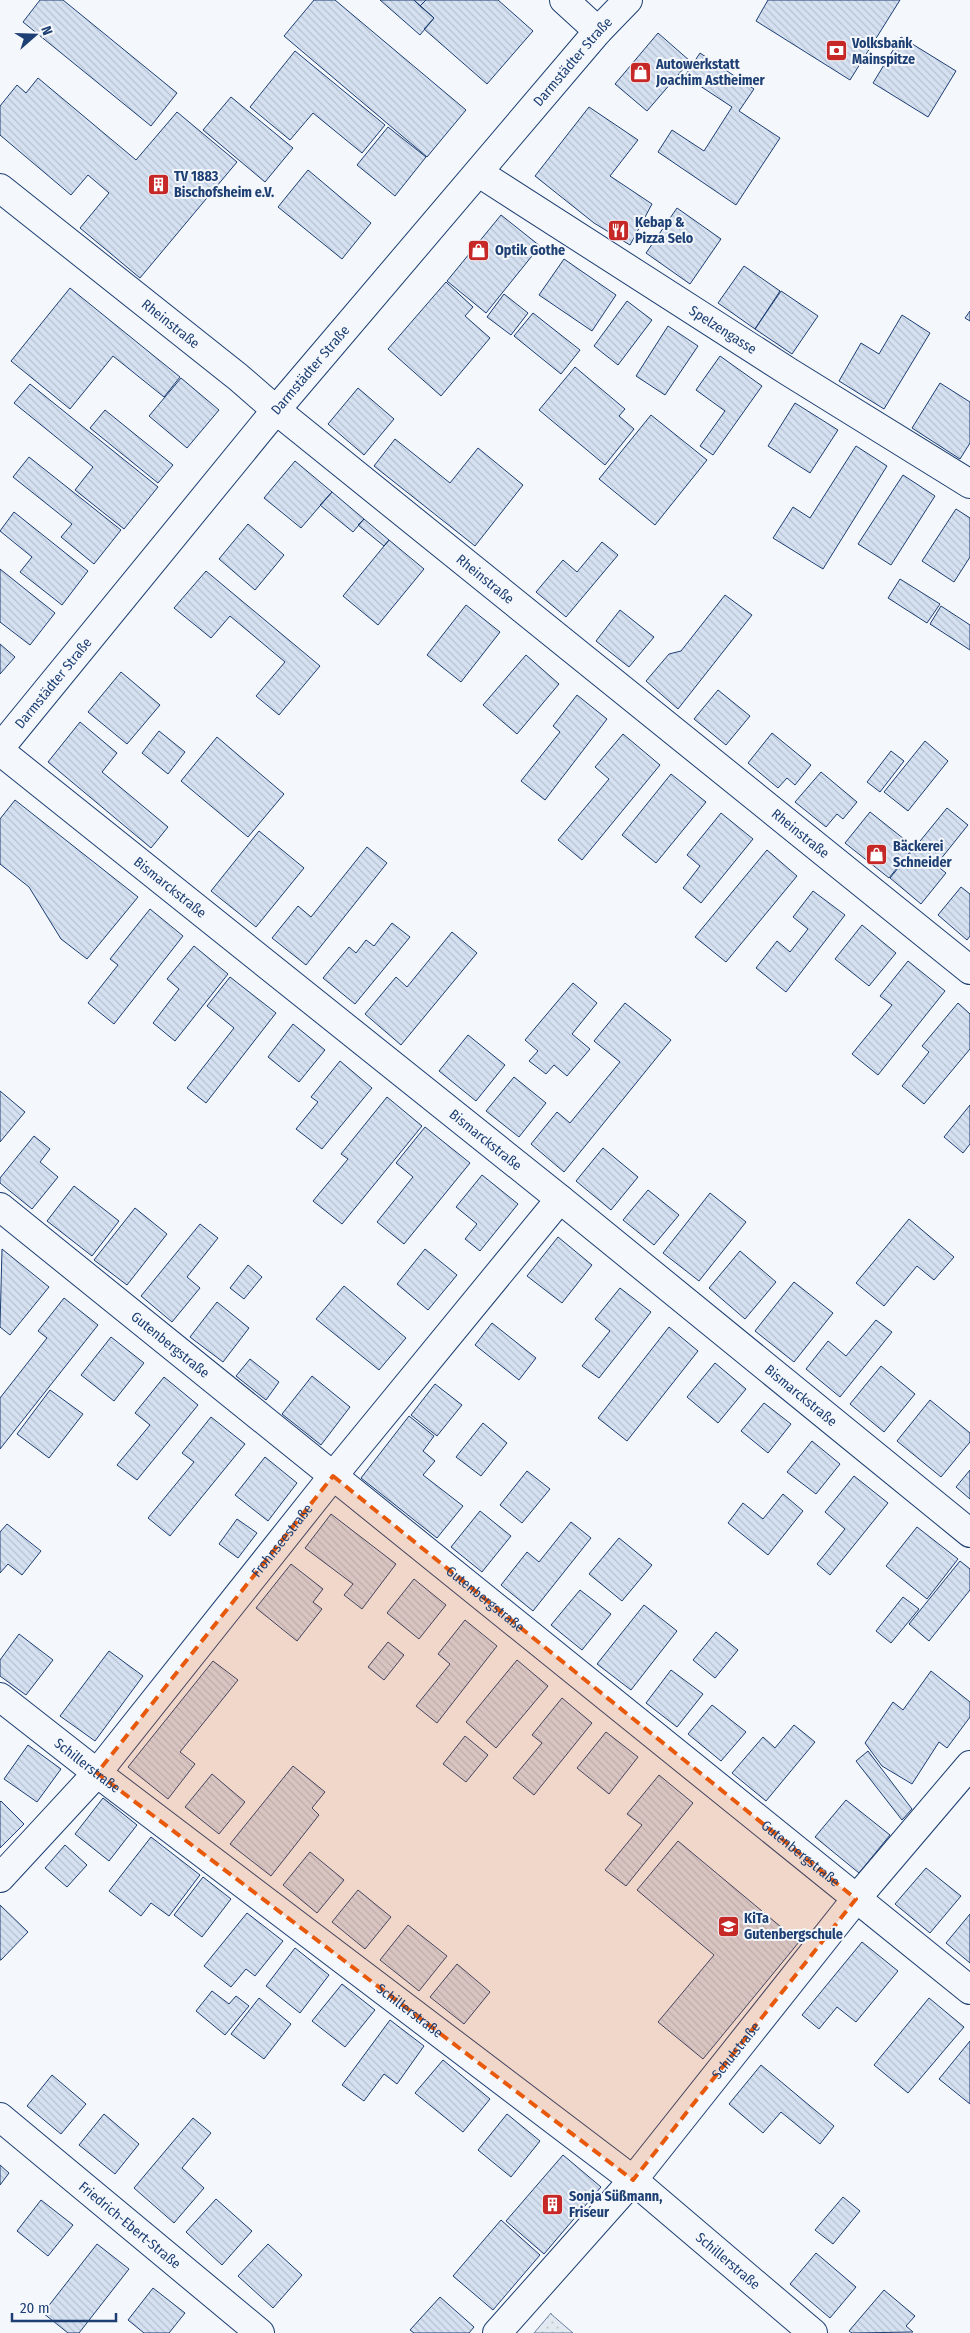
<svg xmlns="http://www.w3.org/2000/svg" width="970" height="2333" font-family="'Fira Sans Condensed',sans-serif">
<defs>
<pattern id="park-dots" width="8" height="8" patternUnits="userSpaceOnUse" patternTransform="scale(1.25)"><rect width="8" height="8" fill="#e3e9f0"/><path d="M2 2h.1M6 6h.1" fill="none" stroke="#c2c9d1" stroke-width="1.8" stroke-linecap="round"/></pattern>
<pattern id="building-back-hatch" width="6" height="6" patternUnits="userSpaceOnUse" patternTransform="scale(1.25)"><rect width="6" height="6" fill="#d5e0f0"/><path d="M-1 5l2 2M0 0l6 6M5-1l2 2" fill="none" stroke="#b6c1d1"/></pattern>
</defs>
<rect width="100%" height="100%" fill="#f4f7fb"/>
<path fill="url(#park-dots)" stroke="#687fa3" d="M551 2313V2314L573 2333H534Z"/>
<path fill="url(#building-back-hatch)" stroke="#1d3f73" d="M40 0H63L177 93 151 126 23 22Z
M314 0H335L466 110 427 157 284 36Z
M380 0H414L434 18 420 35Z
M414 0H426L420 6Z
M426 0H498L533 31 487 84 424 29 434 18 420 6Z
M768 0H900L850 80 756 21Z
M658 33 690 61 647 111 615 84Z
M901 37 956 71 928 117 873 83Z
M295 51 385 125 362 153 313 113 290 140 250 107Z
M700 53 754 89 739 111 780 138 736 205 658 152 672 130 704 151 732 107 685 76Z
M38 78 136 160 177 112 237 162 140 278 80 228 109 193 88 175 71 195 0 135V106L17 85 26 93Z
M231 97 293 148 265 182 203 130Z
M589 107 638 140 610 176 652 204 630 245 594 223 535 176Z
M388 127 426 157 395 196 357 165Z
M308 170 371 223 342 259 278 207Z
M677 208 721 239 690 284 646 253Z
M501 215 540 246 486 313 447 281Z
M564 259 616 295 592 331 539 295Z
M744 266 780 291 755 329 718 303Z
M446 282 473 307 465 316 490 338 441 396 388 349Z
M70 288 180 377 164 397 113 356 70 409 11 361Z
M781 291 818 316 792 354 755 329Z
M504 294 528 313 511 335 487 317Z
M627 301 652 320 618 365 594 346Z
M970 311V321L965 318Z
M533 313 580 350 561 374 514 336Z
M902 315 930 333 884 409 839 381 861 343 879 354Z
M668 326 698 346 665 395 636 376Z
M720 356 762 386 713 455 700 446 725 411 696 390Z
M575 367 625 409 619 416 634 429 605 465 539 410Z
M181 378 219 410 187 448 149 416Z
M940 383 970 402V443L960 459 912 428Z
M30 384 158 487 124 529 75 490 93 467 14 403Z
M358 388 394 419 364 455 328 424Z
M795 403 838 430 810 473 768 446Z
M105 410 173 465 158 483 90 428Z
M651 415 707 460 655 525 599 479Z
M395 439 450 483 478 448 523 485 475 546 374 466Z
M856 446 887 466 823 569 773 538 793 507 810 518Z
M29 457 121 530 94 564 61 537 72 524 13 477Z
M295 461 332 492 301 528 264 498Z
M903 475 935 496 891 565 858 544Z
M332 492 364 519 353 532 320 505Z
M956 509 970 518V557L954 582 922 561Z
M14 512 88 571 62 605 20 572 32 557 0 531Z
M364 519 389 540 384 546 358 525Z
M248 524 284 555 255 590 219 559Z
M389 540 424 569 378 625 343 596Z
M602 542 618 555 566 617 536 592 563 560 577 572Z
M0 569 55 613 30 645 0 622Z
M206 571 320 666 279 715 256 696 285 662 230 616 211 638 174 608Z
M900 579 940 604 927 623 888 598Z
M725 595 752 615 678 709 646 681 669 654 681 651Z
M466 605 500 632 461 682 427 655Z
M941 606 970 625V650L930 624Z
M620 610 654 637 629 667 596 641Z
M0 644 15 657 0 674Z
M526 655 559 684 517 734 483 705Z
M121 672 160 705 127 744 88 712Z
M718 690 750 716 726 745 694 719Z
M577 695 607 719 545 800 521 781 560 732 553 726Z
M80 722 117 753 102 772 168 827 151 848 48 762Z
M159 731 185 752 168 774 142 753Z
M772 733 811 765 795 785 787 778 778 788 748 763Z
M623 734 660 765 582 860 558 840 609 779 595 767Z
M217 737 284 794 248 837 181 781Z
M925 741 948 761 908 811 884 792Z
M891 751 904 761 880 792 867 782Z
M821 772 857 802 843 819 837 814 826 827 795 802Z
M671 774 706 802 656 863 622 835Z
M15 800 138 897 87 959 61 939 29 887 0 864V819Z
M947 808 968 825 936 865 946 873 921 904 890 878Z
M870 812 914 847 889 878 845 843Z
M721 813 753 839 701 903 683 888 700 866 687 855Z
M259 831 304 868 256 927 211 891Z
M367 847 387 863 306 965 272 938 298 906 311 917Z
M767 850 797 876 726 962 695 937Z
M961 887 970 894V936L967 940 938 915Z
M813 891 845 915 786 992 756 968 777 941 790 952 808 929 793 917Z
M150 909 183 936 114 1024 88 1003 118 965 110 959Z
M392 923 410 937 355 1004 323 978 349 947 356 953 366 940 374 946Z
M862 925 896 953 869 986 835 959Z
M452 932 477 953 401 1045 365 1014 396 977 407 987Z
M194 946 228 974 175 1041 153 1023 179 989 167 979Z
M908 961 945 991 878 1075 852 1054 892 1005 880 996Z
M230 977 276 1013 206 1103 187 1088 234 1028 207 1006Z
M573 983 597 1003 572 1034 590 1049 567 1076 554 1065 546 1074 529 1061 538 1051 525 1040Z
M625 1003 671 1040 564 1172 531 1144 557 1112 570 1123 620 1062 594 1041Z
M958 1003 970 1014V1049L924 1104 902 1086 929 1052 922 1046Z
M293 1024 325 1050 299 1082 268 1057Z
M468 1035 505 1065 476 1101 439 1071Z
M340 1061 372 1088 322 1149 296 1129 318 1102 311 1097Z
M514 1077 546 1103 519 1137 486 1111Z
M0 1091 25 1112 0 1142Z
M387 1097 422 1126 342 1224 313 1201 348 1159 341 1154Z
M970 1105V1144L963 1153 944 1137Z
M425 1127 470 1163 404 1244 377 1222 413 1177 396 1163Z
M34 1136 50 1149 40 1162 58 1177 32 1209 0 1183V1178Z
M603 1148 638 1177 611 1210 576 1181Z
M482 1175 518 1204 480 1251 465 1239 477 1224 456 1207Z
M74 1186 119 1221 92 1256 47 1221Z
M648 1190 679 1215 654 1245 623 1220Z
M710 1193 746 1222 699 1281 663 1253Z
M135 1208 167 1234 127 1285 94 1260Z
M909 1219 954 1257 934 1280 917 1266 884 1306 856 1283Z
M200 1224 218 1238 187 1277 200 1288 172 1322 141 1296Z
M558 1237 592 1265 562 1303 527 1276Z
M2 1249 49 1287 10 1335 0 1327Z
M425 1249 457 1275 428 1310 397 1284Z
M740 1251 776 1282 745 1319 709 1288Z
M248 1265 262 1277 244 1299 230 1288Z
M794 1282 833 1313 794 1362 755 1331Z
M344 1286 406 1338 379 1370 316 1319Z
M620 1288 651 1312 599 1378 582 1366 610 1331 595 1319Z
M64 1298 98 1325 0 1449V1398L47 1338 38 1331Z
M217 1302 249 1328 223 1362 190 1337Z
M876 1320 892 1332 840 1397 806 1369 828 1341 846 1356Z
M492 1323 536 1358 519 1380 475 1345Z
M669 1327 698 1351 627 1441 598 1418Z
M111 1337 144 1363 114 1401 81 1375Z
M250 1359 279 1382 266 1400 236 1376Z
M715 1363 746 1389 718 1423 687 1397Z
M881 1366 915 1394 884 1432 850 1404Z
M312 1376 350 1407 321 1445 282 1414Z
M164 1377 198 1405 137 1480 117 1465 150 1425 135 1413Z
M435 1384 462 1405 437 1436 411 1415Z
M50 1390 83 1414 49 1458 17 1434Z
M930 1400 970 1433V1442L941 1477 897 1441Z
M764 1403 791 1424 768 1453 741 1431Z
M409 1416 434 1436 423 1451 435 1461 423 1475 463 1506 437 1538 361 1478Z
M211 1417 245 1444 170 1536 148 1518 194 1462 182 1453Z
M483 1423 507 1443 481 1476 456 1457Z
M812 1441 840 1464 816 1494 787 1472Z
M265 1457 297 1483 268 1521 235 1495Z
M970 1470V1499L956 1487Z
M527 1471 550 1489 522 1523 500 1505Z
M854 1476 888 1503 830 1575 817 1564 845 1529 825 1512Z
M783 1494 803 1511 768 1555 728 1523 743 1503 763 1519Z
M480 1511 511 1536 482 1572 451 1547Z
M331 1514 396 1564 362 1609 344 1595 353 1584 305 1548Z
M237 1519 257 1533 238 1558 219 1544Z
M571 1522 591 1538 533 1611 501 1585 527 1552 539 1562Z
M7 1524 41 1551 22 1575 8 1564 0 1573V1532Z
M917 1527 958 1559 927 1599 886 1566Z
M619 1538 652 1565 622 1601 589 1574Z
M960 1561 970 1569V1590L929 1641 909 1624Z
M291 1564 323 1589 313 1602 322 1609 297 1641 256 1608Z
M414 1579 446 1605 419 1639 387 1613Z
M580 1590 611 1614 582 1650 551 1625Z
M903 1597 919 1609 891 1643 876 1631Z
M644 1605 677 1631 631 1690 597 1664Z
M465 1620 497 1646 437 1723 416 1706 450 1664 438 1654Z
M716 1632 738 1650 715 1678 693 1660Z
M19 1634 53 1660 26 1695 0 1676V1660Z
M388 1642 404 1655 384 1680 368 1667Z
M109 1651 143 1676 95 1741 60 1716Z
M517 1660 548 1686 496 1748 466 1722Z
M213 1661 238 1680 180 1752 195 1764 168 1799 128 1767Z
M671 1670 703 1694 677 1727 646 1703Z
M931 1671 970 1702V1717L947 1748 939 1742 912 1784 882 1766 865 1743 893 1702 903 1710Z
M562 1698 592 1723 534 1795 513 1778 542 1743 532 1735Z
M712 1705 746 1732 721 1761 688 1734Z
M794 1725 815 1742 766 1801 732 1773 763 1737 775 1748Z
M606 1732 638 1757 609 1794 577 1768Z
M465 1736 488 1755 466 1782 443 1764Z
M28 1745 61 1769 37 1802 4 1779Z
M868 1751 912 1809 902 1820 856 1761Z
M293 1766 325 1792 312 1808 319 1815 271 1876 230 1844Z
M212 1774 245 1802 219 1834 185 1807Z
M659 1775 693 1803 626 1886 605 1870 642 1825 627 1814Z
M103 1798 137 1825 109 1861 75 1834Z
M846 1800 890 1835 859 1873 815 1837Z
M1 1801 24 1824 0 1848V1802Z
M151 1837 200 1875 169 1916 151 1903 141 1916 109 1891Z
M678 1841 799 1942 703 2059 658 2022 714 1955 637 1890Z
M65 1845 87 1865 67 1887 45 1868Z
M310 1852 344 1880 317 1913 283 1885Z
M926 1868 961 1896 930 1933 895 1904Z
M203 1877 231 1899 202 1937 174 1915Z
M358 1890 391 1917 365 1949 332 1922Z
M0 1905 28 1932 1 1960H0Z
M247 1913 283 1941 255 1976 246 1969 231 1987 204 1966Z
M970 1914V1963L946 1943Z
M408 1925 447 1956 419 1991 380 1960Z
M862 1942 898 1971 856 2022 837 2007 819 2029 802 2015Z
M295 1948 329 1975 300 2013 266 1986Z
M457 1964 490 1992 464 2024 430 1997Z
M342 1984 375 2010 345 2047 312 2021Z
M212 1991 229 2004 236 1996 249 2006 225 2035 196 2011Z
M259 1998 291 2024 264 2059 231 2034Z
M929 1998 964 2027 908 2093 874 2065Z
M390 2020 424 2046 397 2084 384 2074 364 2101 342 2085Z
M970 2041V2104L939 2079Z
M443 2060 490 2099 463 2132 415 2093Z
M761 2065 834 2126 820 2144 781 2112 763 2133 729 2104Z
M52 2075 86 2104 61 2134 27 2106Z
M104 2114 139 2144 115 2174 79 2145Z
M507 2114 540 2141 511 2177 478 2150Z
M193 2118 211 2133 182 2168 204 2188 174 2223 134 2188Z
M563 2155 601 2187 544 2254 506 2221Z
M0 2165 9 2173 0 2185Z
M843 2197 860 2211 833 2244 815 2230Z
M216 2199 252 2231 222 2265 186 2232Z
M41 2200 73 2225 48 2256 17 2231Z
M501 2220 540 2255 493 2310 453 2276Z
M97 2244 129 2269 79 2333H68L43 2313Z
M268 2244 302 2275 273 2308 238 2276Z
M816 2253 856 2287 830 2318 790 2284Z
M153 2288 185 2313 169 2333H144L128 2320Z
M884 2290 915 2316 906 2326 913 2332 852 2333 849 2331Z
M440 2297 474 2327 469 2333H414L410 2330Z"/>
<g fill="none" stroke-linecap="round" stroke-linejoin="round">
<defs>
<g id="minor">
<path d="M564 0 598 31"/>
<path id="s1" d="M479 173 789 372 970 484"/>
<path id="s2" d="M276 410 970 970"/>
<path id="s3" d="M0 751 560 1199 970 1533"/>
<path id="s4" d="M0 1207 970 1990"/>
<path id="s5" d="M0 1697 97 1773 633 2180 813 2333"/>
<path id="s6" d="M0 1878 97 1773 333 1476 560 1199"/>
<path id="s7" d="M0 2117 260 2333"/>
<path id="s8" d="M497 2333 633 2180 856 1899 970 1765"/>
</g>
<g id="secondary">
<path id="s9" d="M0 188 238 377 276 410"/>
<path id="s10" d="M0 748 276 410 598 31 628 0"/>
</g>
</defs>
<use href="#minor" stroke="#1d3f73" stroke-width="30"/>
<use href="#secondary" stroke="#1d3f73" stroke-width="30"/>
<use href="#minor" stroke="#f4f7fb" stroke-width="28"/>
<use href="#secondary" stroke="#f4f7fb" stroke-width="28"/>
</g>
<path fill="#e8590c" fill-opacity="0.2" stroke="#e8590c" stroke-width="4" stroke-dasharray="10 6" stroke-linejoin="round" d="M333 1476 856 1899 633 2180 97 1773Z"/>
<defs>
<symbol id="bank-square" viewBox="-11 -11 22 22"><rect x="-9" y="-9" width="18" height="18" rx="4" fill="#c62828" stroke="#f4f7fb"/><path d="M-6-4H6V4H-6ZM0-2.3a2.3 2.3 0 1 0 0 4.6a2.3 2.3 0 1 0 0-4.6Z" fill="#fff"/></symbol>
<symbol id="shop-square" viewBox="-11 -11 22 22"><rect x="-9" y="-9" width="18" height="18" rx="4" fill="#c62828" stroke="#f4f7fb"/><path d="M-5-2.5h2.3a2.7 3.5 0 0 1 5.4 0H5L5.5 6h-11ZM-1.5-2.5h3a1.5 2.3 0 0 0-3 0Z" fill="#fff"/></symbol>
<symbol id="building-square" viewBox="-11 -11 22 22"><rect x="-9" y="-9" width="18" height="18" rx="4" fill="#c62828" stroke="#f4f7fb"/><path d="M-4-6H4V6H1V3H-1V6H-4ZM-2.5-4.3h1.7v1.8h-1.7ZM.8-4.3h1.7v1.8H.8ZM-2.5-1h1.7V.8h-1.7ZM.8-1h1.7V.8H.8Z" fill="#fff"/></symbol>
<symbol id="restaurant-square" viewBox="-11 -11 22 22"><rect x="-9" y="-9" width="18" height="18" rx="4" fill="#c62828" stroke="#f4f7fb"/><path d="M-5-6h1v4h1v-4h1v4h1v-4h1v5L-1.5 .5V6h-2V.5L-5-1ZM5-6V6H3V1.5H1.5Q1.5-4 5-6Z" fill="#fff"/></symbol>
<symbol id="school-square" viewBox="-11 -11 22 22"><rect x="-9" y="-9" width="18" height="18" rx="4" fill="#c62828" stroke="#f4f7fb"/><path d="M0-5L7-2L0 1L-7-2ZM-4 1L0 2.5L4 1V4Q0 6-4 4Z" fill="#fff"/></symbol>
</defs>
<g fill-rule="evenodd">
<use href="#bank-square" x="824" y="38" width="25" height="25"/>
<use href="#shop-square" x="628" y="60" width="25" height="25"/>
<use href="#building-square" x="146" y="172" width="25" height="25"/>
<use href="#restaurant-square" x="606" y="218" width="25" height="25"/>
<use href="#shop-square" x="466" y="238" width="25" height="25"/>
<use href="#shop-square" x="864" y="842" width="25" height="25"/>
<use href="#school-square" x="716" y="1914" width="25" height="25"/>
<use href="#building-square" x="540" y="2192" width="25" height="25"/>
</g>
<g text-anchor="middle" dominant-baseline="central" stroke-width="4" stroke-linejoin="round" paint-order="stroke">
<g font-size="14" font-weight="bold" fill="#1d3f73" stroke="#f4f7fb" text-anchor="start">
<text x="852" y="43">Volksbank<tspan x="852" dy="16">Mainspitze</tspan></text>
<text x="656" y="64">Autowerkstatt<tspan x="656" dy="16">Joachim Astheimer</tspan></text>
<text x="174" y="176">TV 1883<tspan x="174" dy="16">Bischofsheim e.V.</tspan></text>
<text x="635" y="222">Kebap &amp;<tspan x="635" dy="16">Pizza Selo</tspan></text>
<text x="495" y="250">Optik Gothe</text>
<text x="893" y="846">Bäckerei<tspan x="893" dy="16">Schneider</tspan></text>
<text x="744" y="1918">KiTa<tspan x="744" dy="16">Gutenbergschule</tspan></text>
<text x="569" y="2196">Sonja Süßmann,<tspan x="569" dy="16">Friseur</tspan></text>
</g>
<g font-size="14" fill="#1d3f73" stroke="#f4f7fb">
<text stroke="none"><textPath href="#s10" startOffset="894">Darmstädter Straße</textPath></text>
<text stroke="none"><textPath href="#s9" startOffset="218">Rheinstraße</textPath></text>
<text stroke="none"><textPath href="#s1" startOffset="290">Spelzengasse</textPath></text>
<text stroke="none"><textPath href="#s10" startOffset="489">Darmstädter Straße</textPath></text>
<text stroke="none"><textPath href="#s2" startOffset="269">Rheinstraße</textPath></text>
<text stroke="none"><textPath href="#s10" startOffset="84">Darmstädter Straße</textPath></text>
<text stroke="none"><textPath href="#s2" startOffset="674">Rheinstraße</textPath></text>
<text stroke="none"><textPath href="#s3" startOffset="218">Bismarckstraße</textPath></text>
<text stroke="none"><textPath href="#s3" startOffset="622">Bismarckstraße</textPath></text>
<text stroke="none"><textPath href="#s4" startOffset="219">Gutenbergstraße</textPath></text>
<text stroke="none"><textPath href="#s3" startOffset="1028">Bismarckstraße</textPath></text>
<text stroke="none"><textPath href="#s6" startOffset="440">Frohnseestraße</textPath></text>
<text stroke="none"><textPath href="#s4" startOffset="624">Gutenbergstraße</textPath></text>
<text stroke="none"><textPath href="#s5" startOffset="111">Schillerstraße</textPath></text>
<text stroke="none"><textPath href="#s4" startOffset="1029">Gutenbergstraße</textPath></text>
<text stroke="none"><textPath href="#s5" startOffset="516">Schillerstraße</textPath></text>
<text stroke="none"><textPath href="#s8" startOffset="370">Schulstraße</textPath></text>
<text stroke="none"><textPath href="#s7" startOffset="169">Friedrich-Ebert-Straße</textPath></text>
<text stroke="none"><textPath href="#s5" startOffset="921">Schillerstraße</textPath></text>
</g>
</g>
<g transform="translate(35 35) rotate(70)" stroke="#f4f7fb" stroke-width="4" paint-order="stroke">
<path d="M0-4L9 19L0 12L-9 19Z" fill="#1d3f73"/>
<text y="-8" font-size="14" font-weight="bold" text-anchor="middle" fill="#1d3f73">N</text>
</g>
<path d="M12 2313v8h104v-8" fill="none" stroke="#1d3f73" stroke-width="2.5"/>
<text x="20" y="2313" font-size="15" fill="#1d3f73" stroke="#f4f7fb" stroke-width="4" paint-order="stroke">20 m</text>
</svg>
